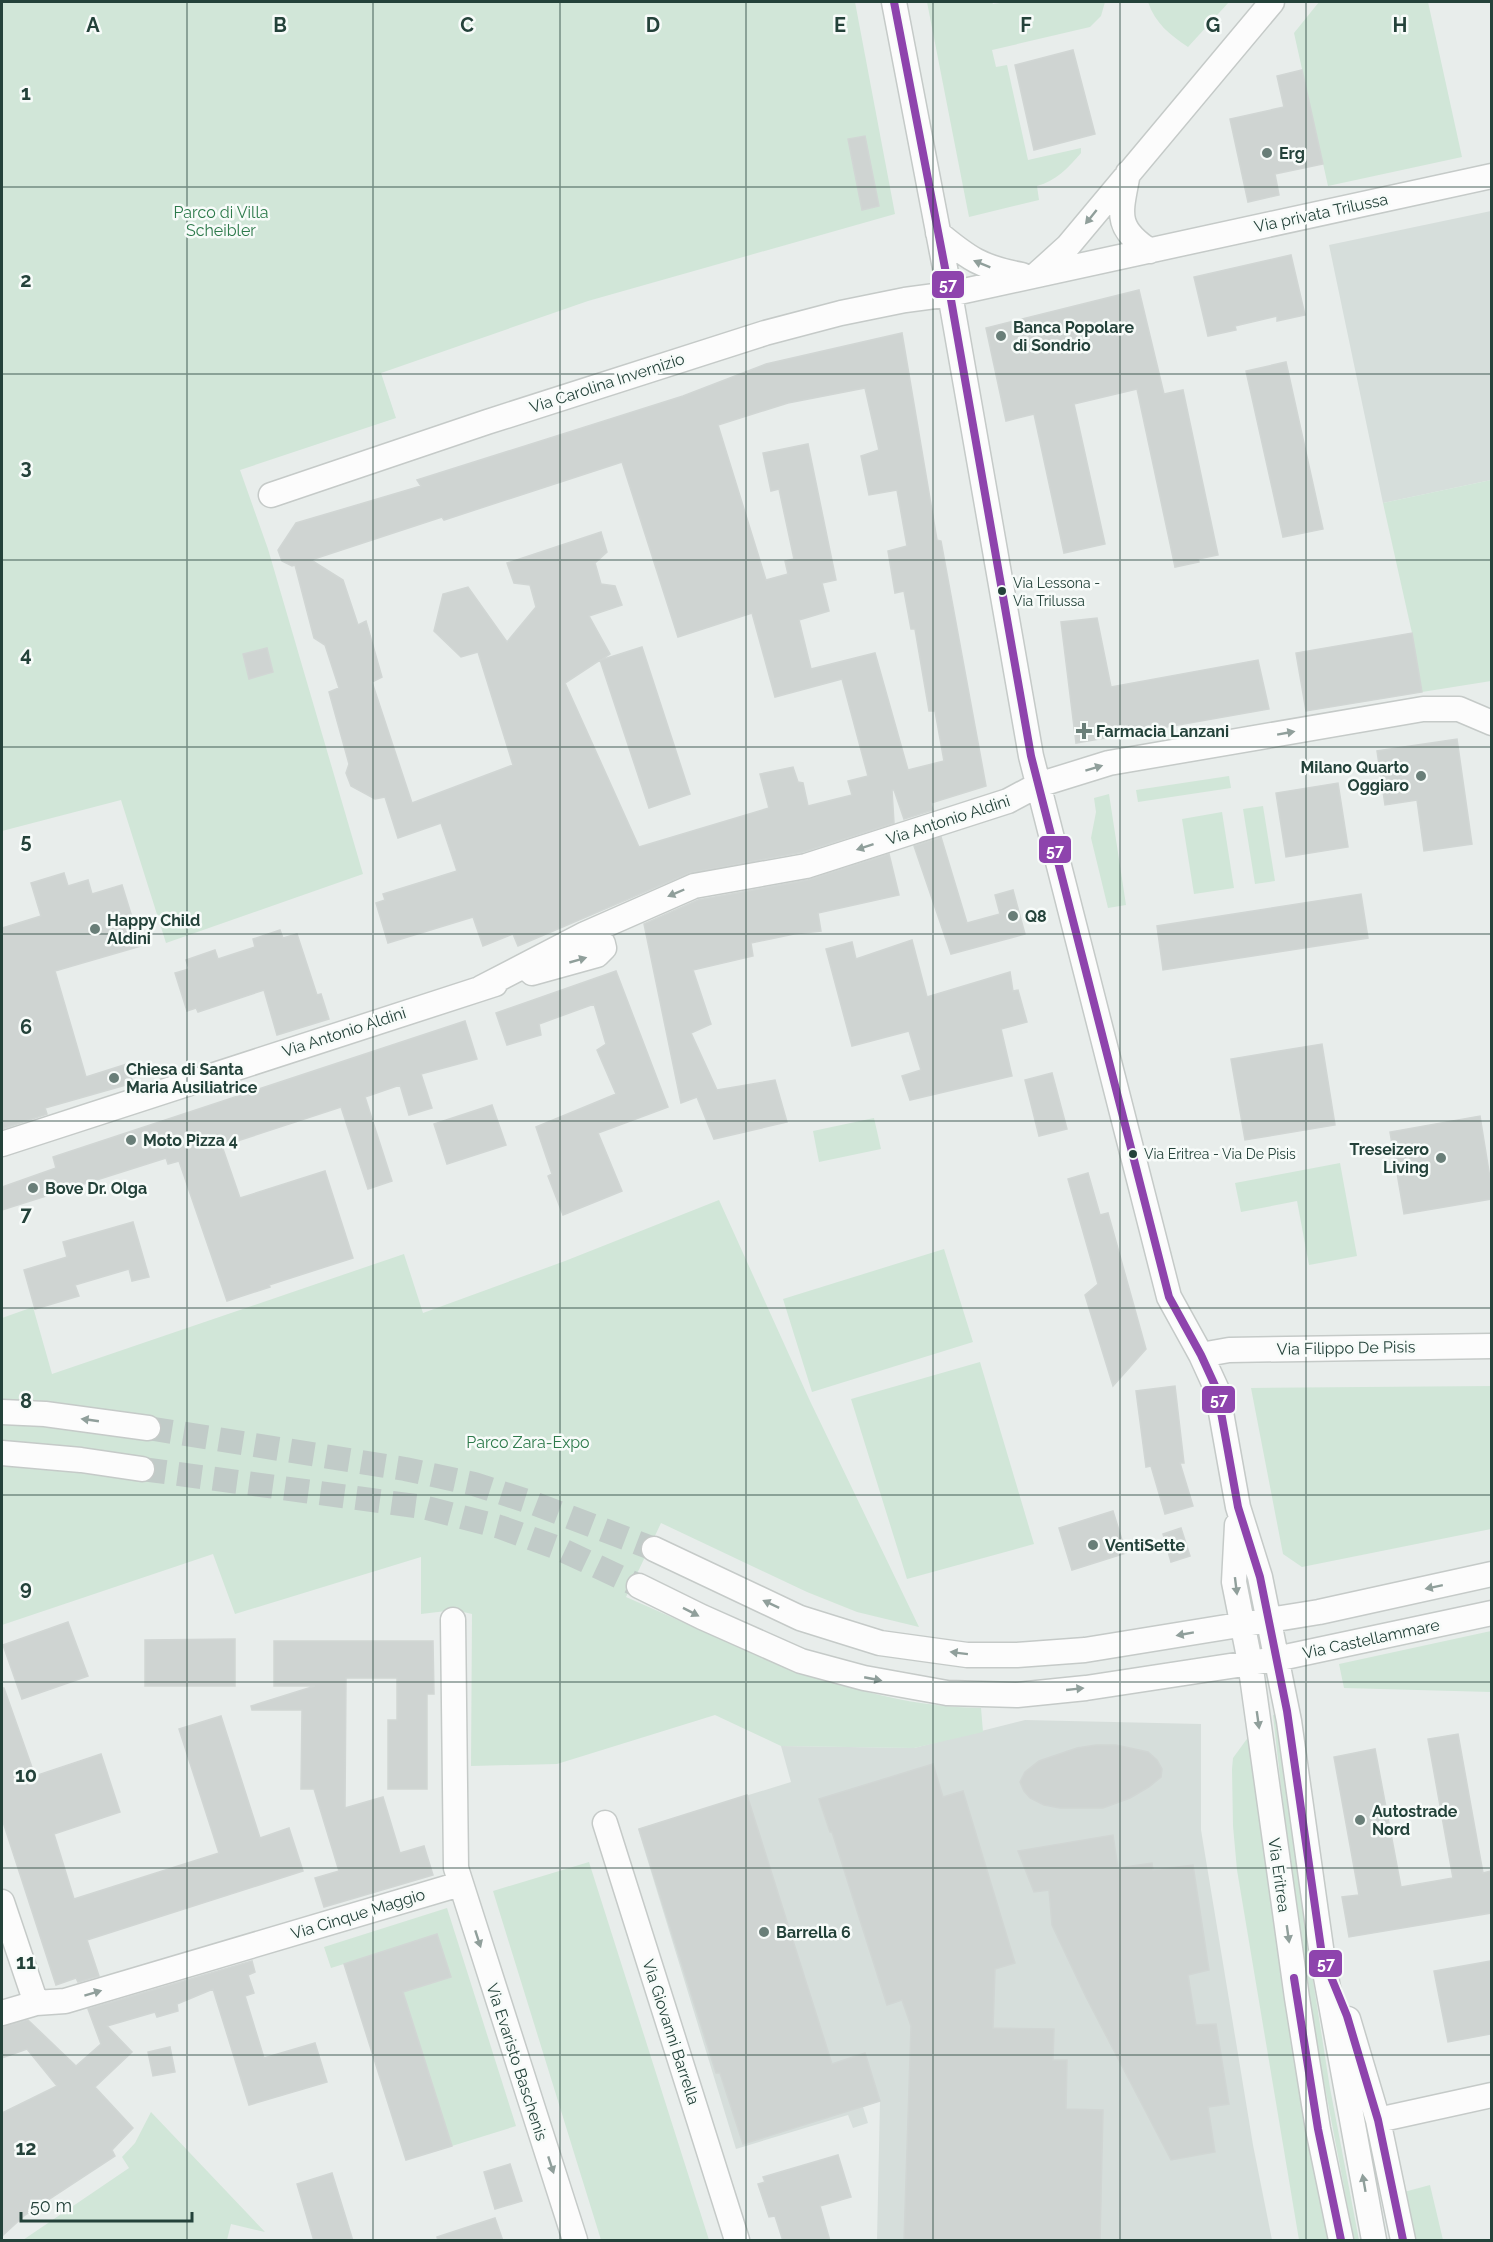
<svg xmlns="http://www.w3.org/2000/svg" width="1493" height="2242" font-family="Raleway,sans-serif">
<rect width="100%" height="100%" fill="#e8edeb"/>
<path fill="#d6dedb" d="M1491 211V480L1383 503 1329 245Z
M1025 1720 1201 1724V1830L1253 2145 1272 2240H877L880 2101 863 2107 868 2123 853 2128 848 2115 736 2149 638 1829 791 1782 781 1746 914 1748Z"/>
<path fill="#d1e6d8" d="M2 2H855L895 214 588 301 381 373 396 418 240 470 268 549 363 874 166 943 121 800 2 831Z
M927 2H992L993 4 1006 2H1105L1101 16 1090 27 992 50 996 67 1007 65 1028 160 1081 148V153C1068 168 1056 181 1037 186L1039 200 969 217Z
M1148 2H1229L1188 47C1170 35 1155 23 1148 2Z
M1319 2H1428L1462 157 1328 186 1294 33Z
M1491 480V681L1422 692 1412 633 1383 503Z
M1229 776 1231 788 1138 802 1136 790Z
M1109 794 1126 905 1108 908 1091 838 1096 812 1094 798Z
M1263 806 1275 881 1255 884 1243 809Z
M1222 812 1234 888 1194 894 1182 819Z
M874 1118 881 1149 819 1162 813 1131Z
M1340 1163 1357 1256 1309 1265 1297 1201 1241 1212 1235 1183Z
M719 1200 810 1401 919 1627 857 1612 807 1592 661 1523 626 1597C739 1646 855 1707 981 1708L983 1732 914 1748 781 1746 715 1715 557 1764 471 1766 472 1614 455 1610 421 1614V1557L235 1614 213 1554 2 1625V1318L33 1307 52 1374 404 1254 423 1313 565 1261Z
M944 1249 973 1342 812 1392 783 1299Z
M980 1362 1034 1544 907 1579 851 1399Z
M1491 1386V1529L1302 1567 1283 1554 1251 1388Z
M1491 1631V1692L1344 1688 1339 1664Z
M1276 1714 1307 1942 1330 2088 1359 2240H1354L1300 1956 1273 1715Z
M1249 1736 1331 2240H1299L1237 1870 1233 1826 1232 1769 1233 1758Z
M589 1862 709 2240H601L493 1891Z
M447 1908 516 2126 452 2146 403 1992 450 1977 437 1935 331 1968 324 1947Z
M151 2112 265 2232 231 2224 227 2240H23L129 2168 122 2157 135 2143Z
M1430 2185 1443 2240H1414L1404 2192Z"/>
<path fill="#cfd4d2" stroke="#d1d6d4" stroke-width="1.5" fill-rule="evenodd" d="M1073 50 1095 134 1034 150 1015 65Z
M1302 70 1323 164 1275 174 1279 195 1248 202 1230 119 1284 107 1277 76Z
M865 136 879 206 862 210 848 139Z
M1291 255 1305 315 1277 321V316L1235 326 1236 330 1208 336 1194 277Z
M1139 290 1164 394 1183 390 1218 555 1198 559 1199 562 1175 567 1137 389 1074 404 1105 544 1064 553 1034 414 1006 421 986 328Z
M902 333 937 540 941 541 986 786 931 803 933 810 904 819 894 790H892L894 823 803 852 689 873 518 946 513 934 483 946 473 917 388 943 376 903 385 900 383 894 457 871 441 823 398 838 385 797 375 799 351 786 346 773 349 764 329 692 339 688 325 645 314 638 295 565 292 566 282 561 278 550 296 523 421 486 417 480 683 396 766 364ZM865 388 879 450 861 456 869 495 897 490 907 546 888 551 895 593 904 591 911 629H915L929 711H935L944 761 908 770 875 653 811 669 799 620 829 611 822 583 836 580 808 444 763 453 771 491 779 489 794 559 785 561 788 574 766 580 718 425 788 403ZM622 462 678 637 752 613 775 697 842 679 868 776 848 781 852 795 808 806 803 783 798 782 793 767 760 774 769 808 639 847 565 683 600 660 649 808 690 794 642 647 601 660 610 654 589 616 622 605 615 586 601 584 595 563 607 552 601 532 507 563 514 583 530 585 536 607 507 642 468 587 443 594 434 631 461 657 478 652 513 765 412 803 372 682 382 677 366 621 358 625 343 580 311 560 442 517 444 520Z
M1286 362 1323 529 1283 537 1246 371Z
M1097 618 1111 687 1258 660 1269 709 1076 743 1061 622Z
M1412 633 1422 692 1306 711 1296 653Z
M267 648 273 672 249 679 243 654Z
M1457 739 1472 844 1424 851 1417 800 1385 805 1377 751Z
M1338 783 1348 847 1286 857 1276 793Z
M941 837 967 923 1000 914 995 895 1013 890 1025 934 951 954 914 846Z
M889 854 899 895 818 913 821 931 794 934 751 943 753 956 693 970 711 1024 691 1033 717 1090 775 1080 787 1122 714 1139 697 1097 681 1103 644 924 698 900 808 880Z
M64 873 68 886 88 880 92 894 122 885 141 946 55 971 86 1077 127 1064 133 1083 45 1108 47 1114 2 1129V928L41 916 31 883Z
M1361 894 1368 938 1163 970 1157 926Z
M280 930 283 938 297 934 317 995 321 994 329 1019 277 1035 264 990 198 1012 196 1008 187 1011 175 973 189 969 186 960 215 950 218 959 255 947 253 939Z
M912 940 927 997 1010 972 1013 991 1018 990 1027 1022 1001 1029 1012 1076 910 1100 902 1076 921 1070 909 1031 852 1046 826 949 852 942 856 959Z
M616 971 668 1107 598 1133 622 1191 563 1215 548 1176 552 1174 536 1127 616 1094 597 1050 606 1044 594 1004 539 1024 541 1035 507 1045 496 1013Z
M465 1021 477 1059 421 1074 432 1108 409 1115 400 1085 365 1097 392 1181 368 1189 341 1107 222 1146 240 1198 325 1171 353 1258 269 1285 270 1287 227 1301 179 1161 168 1164 166 1158 2 1210V1187L56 1168 53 1157Z
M1322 1044 1335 1125 1245 1140 1231 1059Z
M1052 1073 1067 1129 1039 1136 1025 1080Z
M492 1105 506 1145 447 1164 434 1124Z
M1480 1116 1491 1184V1199L1404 1214 1390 1132Z
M1088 1173 1100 1215 1108 1213 1146 1349 1113 1386 1085 1295 1098 1284 1068 1179Z
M133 1222 149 1277 132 1281 129 1269 75 1285 79 1296 35 1309 24 1270 67 1257 63 1242Z
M1175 1386 1184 1463H1180L1193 1506 1165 1514 1151 1466 1146 1467 1136 1391Z
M1113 1511 1126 1553 1072 1570 1059 1528Z
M1181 1528 1190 1556 1171 1562 1163 1534Z
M68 1622 88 1676 22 1699 3 1645Z
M235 1639V1686H145V1640Z
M274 1641H433L434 1694H427V1789H388V1720H397V1678H346L345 1808 383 1797 400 1853 424 1846 433 1875 324 1907 315 1878 339 1871 314 1789H301L302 1710H252L251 1706 315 1686H274Z
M2 1688H4L35 1776 101 1754 120 1812 54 1834 74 1899 219 1853 179 1729 221 1716 260 1838 289 1828 303 1871 87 1940 99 1976 78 1982 76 1978 56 1985 2 1819Z
M1458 1734 1483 1873 1491 1871V1913L1349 1937 1342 1897 1359 1895 1334 1757 1375 1749 1401 1887 1453 1878 1428 1739Z
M1096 1745H1116L1148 1752 1157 1760 1162 1769 1161 1777 1149 1787 1130 1798 1103 1808H1060L1044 1805 1030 1798 1024 1791 1020 1782 1025 1772 1039 1761 1077 1748Z
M933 1764 943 1797 963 1791 1015 1963 995 1969 993 2028 1054 2029 1053 2060H1067L1066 2109 1103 2110 1100 2241H904L911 2026 902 2000 887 2005 832 1832H830L819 1799Z
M747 1795 832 2064 865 2053 880 2101 743 2144 720 2073H716L639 1829Z
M1113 1835 1118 1868 1152 1863 1153 1870 1193 1865 1209 1970 1188 1975 1196 2025 1216 2024 1229 2104 1208 2107 1215 2152 1171 2160 1086 1997 1052 1925 1049 1890 1034 1892 1018 1851Z
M437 1934 451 1977 403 1992 452 2146 406 2160 344 1964Z
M252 1961 255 1972 248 1975 254 1993 245 1996 264 2058 315 2043 327 2082 249 2105 213 1989 177 2004 178 2011 157 2017 155 2012 107 2026 132 2052 95 2087 133 2128 112 2150 115 2156 25 2215 2 2236V2113L57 2086 27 2049 2 2058V2027L28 2020 76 2066 101 2044 88 2009Z
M1491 1961V2034L1448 2042 1434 1971Z
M170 2047 175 2072 153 2076 148 2052Z
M838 2155 851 2197 820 2206 830 2241H783L775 2216 769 2217 758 2184 765 2182 763 2177Z
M510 2164 522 2201 495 2209 484 2172Z
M332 2173 353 2241H314L297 2184Z
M495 2218 503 2241H438L437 2237Z"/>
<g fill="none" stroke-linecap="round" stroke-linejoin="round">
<path stroke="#c1cbc8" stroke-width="24" stroke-dasharray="24 12" stroke-linecap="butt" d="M148 1428 405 1469 474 1484 533 1503 654 1549
M142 1469 423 1507 500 1527 558 1548 639 1586"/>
<defs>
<path id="minor" d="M894 2 950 294 1031 756 1169 1297 1201 1355 1217 1390 1238 1507 1260 1577 1289 1721 1322 1955 1374 2240
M1128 173C1121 212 1113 227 1150 251
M938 233C968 258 982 268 1022 275
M1036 275 1068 246 1272 2
M271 495 487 422 765 333 841 313 905 300 950 294 1492 176
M532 973 597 955 604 948C602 936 596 935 585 934
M481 988 585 934 694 886 806 866 1008 801 1038 785 1109 763 1423 709H1459L1492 723
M2 1144 495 984
M1201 1355 1229 1350 1492 1346
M2 1412 45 1414 148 1428
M2 1453 81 1460 142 1469
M1237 1525 1234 1582 1250 1662 1297 1998 1318 2129 1341 2240
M654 1549 800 1618 880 1643 967 1655H1017L1085 1650 1319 1612 1492 1574
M639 1586 702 1617 801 1661 864 1678 947 1693 1017 1695 1086 1688 1276 1659 1492 1613
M453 1620 456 1868 575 2240
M605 1823 737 2240
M2 1902 36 2003
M2 2013 36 2003 65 2001 460 1884
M1348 2019 1378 2120 1403 2240
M1378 2120 1492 2095"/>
</defs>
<use href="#minor" stroke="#c5cac8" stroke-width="27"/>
<use href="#minor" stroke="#fcfcfc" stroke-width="24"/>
<defs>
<path id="bus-1" d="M894 2 950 294 1031 756 1169 1297 1201 1355 1217 1390 1238 1507 1260 1577 1287 1711 1322 1955 1347 2016 1378 2120 1403 2240
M1294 1978 1318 2129 1341 2240"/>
</defs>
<use href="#bus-1" stroke="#f7fbf9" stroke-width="12"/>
<use href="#bus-1" stroke="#8e44ad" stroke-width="8"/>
</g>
<defs><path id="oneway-solid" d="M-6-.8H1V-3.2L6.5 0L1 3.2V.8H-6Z" transform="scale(1.5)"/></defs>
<g fill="#909f9b">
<use href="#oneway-solid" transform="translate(1091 217) rotate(129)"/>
<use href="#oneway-solid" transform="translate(982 264) rotate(-158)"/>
<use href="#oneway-solid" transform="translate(1286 733) rotate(-10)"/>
<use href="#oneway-solid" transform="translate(1094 768) rotate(-17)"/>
<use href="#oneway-solid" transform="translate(865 847) rotate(162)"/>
<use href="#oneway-solid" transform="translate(676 893) rotate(157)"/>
<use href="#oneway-solid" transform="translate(578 960) rotate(-16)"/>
<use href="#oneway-solid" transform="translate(90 1420) rotate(-172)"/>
<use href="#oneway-solid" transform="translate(1236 1586) rotate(83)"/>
<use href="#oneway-solid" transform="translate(1434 1587) rotate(168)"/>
<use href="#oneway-solid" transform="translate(771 1604) rotate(-155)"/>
<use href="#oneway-solid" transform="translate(691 1612) rotate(27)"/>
<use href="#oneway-solid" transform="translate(1185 1634) rotate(170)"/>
<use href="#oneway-solid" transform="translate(959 1653) rotate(-173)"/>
<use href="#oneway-solid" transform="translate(873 1679) rotate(11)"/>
<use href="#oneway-solid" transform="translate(1075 1689) rotate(-6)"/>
<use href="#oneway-solid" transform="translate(1258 1720) rotate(82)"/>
<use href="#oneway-solid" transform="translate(1288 1934) rotate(82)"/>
<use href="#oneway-solid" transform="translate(478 1939) rotate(72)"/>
<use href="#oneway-solid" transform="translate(93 1993) rotate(-17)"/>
<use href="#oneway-solid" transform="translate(551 2165) rotate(72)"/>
<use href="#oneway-solid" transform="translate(1364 2183) rotate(-100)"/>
</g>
<path fill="none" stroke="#24423a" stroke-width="1.5" stroke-opacity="0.55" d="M187 2V2240M373 2V2240M560 2V2240M746 2V2240M933 2V2240M1120 2V2240M1306 2V2240M2 187H1492M2 374H1492M2 560H1492M2 747H1492M2 934H1492M2 1121H1492M2 1308H1492M2 1495H1492M2 1682H1492M2 1868H1492M2 2055H1492"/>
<g fill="#697e78" stroke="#f7fbf9" stroke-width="2">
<circle cx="1267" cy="153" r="6"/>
<circle cx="1001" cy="336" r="6"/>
<path d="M1081 722h6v6h6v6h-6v6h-6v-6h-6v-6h6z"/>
<circle cx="1421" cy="776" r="6"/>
<circle cx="1013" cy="916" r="6"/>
<circle cx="95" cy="929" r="6"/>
<circle cx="114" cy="1078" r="6"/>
<circle cx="131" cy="1140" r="6"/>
<circle cx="1441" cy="1158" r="6"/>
<circle cx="33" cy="1188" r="6"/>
<circle cx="1093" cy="1545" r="6"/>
<circle cx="1360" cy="1820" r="6"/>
<circle cx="764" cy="1932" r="6"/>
</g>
<g fill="#24423a" stroke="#f7fbf9" stroke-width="2">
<circle cx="1002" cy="591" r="5"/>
<circle cx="1133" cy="1154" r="5"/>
</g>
<g text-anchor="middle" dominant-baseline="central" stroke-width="5" stroke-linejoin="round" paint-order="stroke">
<g font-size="14" fill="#24423a" stroke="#f7fbf9" text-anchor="start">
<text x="1013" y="583">Via Lessona -<tspan x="1013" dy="18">Via Trilussa</tspan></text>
<text x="1144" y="1154">Via Eritrea - Via De Pisis</text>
</g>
<g font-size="16" font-weight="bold" fill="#24423a" stroke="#f7fbf9" text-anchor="start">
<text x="1279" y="153">Erg</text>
<text x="1013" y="327">Banca Popolare<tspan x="1013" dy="18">di Sondrio</tspan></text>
<text x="1096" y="731">Farmacia Lanzani</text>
<text x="1409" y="767" text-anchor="end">Milano Quarto<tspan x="1409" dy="18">Oggiaro</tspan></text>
<text x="1025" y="916">Q8</text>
<text x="107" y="920">Happy Child<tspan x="107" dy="18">Aldini</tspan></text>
<text x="126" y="1069">Chiesa di Santa<tspan x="126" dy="18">Maria Ausiliatrice</tspan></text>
<text x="143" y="1140">Moto Pizza 4</text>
<text x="1429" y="1149" text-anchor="end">Treseizero<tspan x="1429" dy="18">Living</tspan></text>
<text x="45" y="1188">Bove Dr. Olga</text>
<text x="1105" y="1545">VentiSette</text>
<text x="1372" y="1811">Autostrade<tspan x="1372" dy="18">Nord</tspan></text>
<text x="776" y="1932">Barrella 6</text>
</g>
<g font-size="16" fill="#2d7a4b" stroke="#f7fbf9">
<text x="221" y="212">Parco di Villa<tspan x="221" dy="18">Scheibler</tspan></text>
<text x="528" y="1442">Parco Zara-Expo</text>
</g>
<g font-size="16" fill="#24423a" stroke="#f7fbf9">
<text transform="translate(1321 213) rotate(-12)">Via privata Trilussa</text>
<text transform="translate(607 383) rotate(-18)">Via Carolina Invernizio</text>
<text transform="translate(948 820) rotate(-18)">Via Antonio Aldini</text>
<text transform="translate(344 1032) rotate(-18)">Via Antonio Aldini</text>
<text transform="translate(1346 1348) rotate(-1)">Via Filippo De Pisis</text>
<text transform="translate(1371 1639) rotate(-12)">Via Castellammare</text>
<text transform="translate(1279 1875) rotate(82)">Via Eritrea</text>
<text transform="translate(358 1914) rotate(-17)">Via Cinque Maggio</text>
<text transform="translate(671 2032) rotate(72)">Via Giovanni Barrella</text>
<text transform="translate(517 2062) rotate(72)">Via Evaristo Baschenis</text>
</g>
</g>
<g font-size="20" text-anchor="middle" font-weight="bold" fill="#24423a" stroke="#f7fbf9" stroke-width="5" stroke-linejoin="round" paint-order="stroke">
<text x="93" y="32">A</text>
<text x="280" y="32">B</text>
<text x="467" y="32">C</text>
<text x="653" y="32">D</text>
<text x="840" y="32">E</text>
<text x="1026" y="32">F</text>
<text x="1213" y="32">G</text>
<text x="1400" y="32">H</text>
<text x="26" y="100">1</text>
<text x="26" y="287">2</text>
<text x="26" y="474">3</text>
<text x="26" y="661">4</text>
<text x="26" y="848">5</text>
<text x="26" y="1034">6</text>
<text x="26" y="1221">7</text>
<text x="26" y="1408">8</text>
<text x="26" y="1595">9</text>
<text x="26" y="1782">10</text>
<text x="26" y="1969">11</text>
<text x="26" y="2155">12</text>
</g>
<g stroke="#f7fbf9" stroke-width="2">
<rect x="931" y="270" width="34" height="29" rx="6" fill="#8e44ad"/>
<rect x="1038" y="835" width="34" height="29" rx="6" fill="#8e44ad"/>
<rect x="1201" y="1385" width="35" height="29" rx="6" fill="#8e44ad"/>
<rect x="1308" y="1949" width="35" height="29" rx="6" fill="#8e44ad"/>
</g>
<g font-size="16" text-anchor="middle" font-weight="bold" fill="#fff">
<text x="948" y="290">57</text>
<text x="1055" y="856">57</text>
<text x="1219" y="1405">57</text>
<text x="1326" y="1969">57</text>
</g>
<rect width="1493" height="2242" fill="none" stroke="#24423a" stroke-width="6"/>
<path d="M21 2212v9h171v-9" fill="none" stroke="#24423a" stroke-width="3"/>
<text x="30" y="2212" font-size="18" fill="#24423a" stroke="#f7fbf9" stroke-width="4.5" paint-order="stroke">50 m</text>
</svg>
